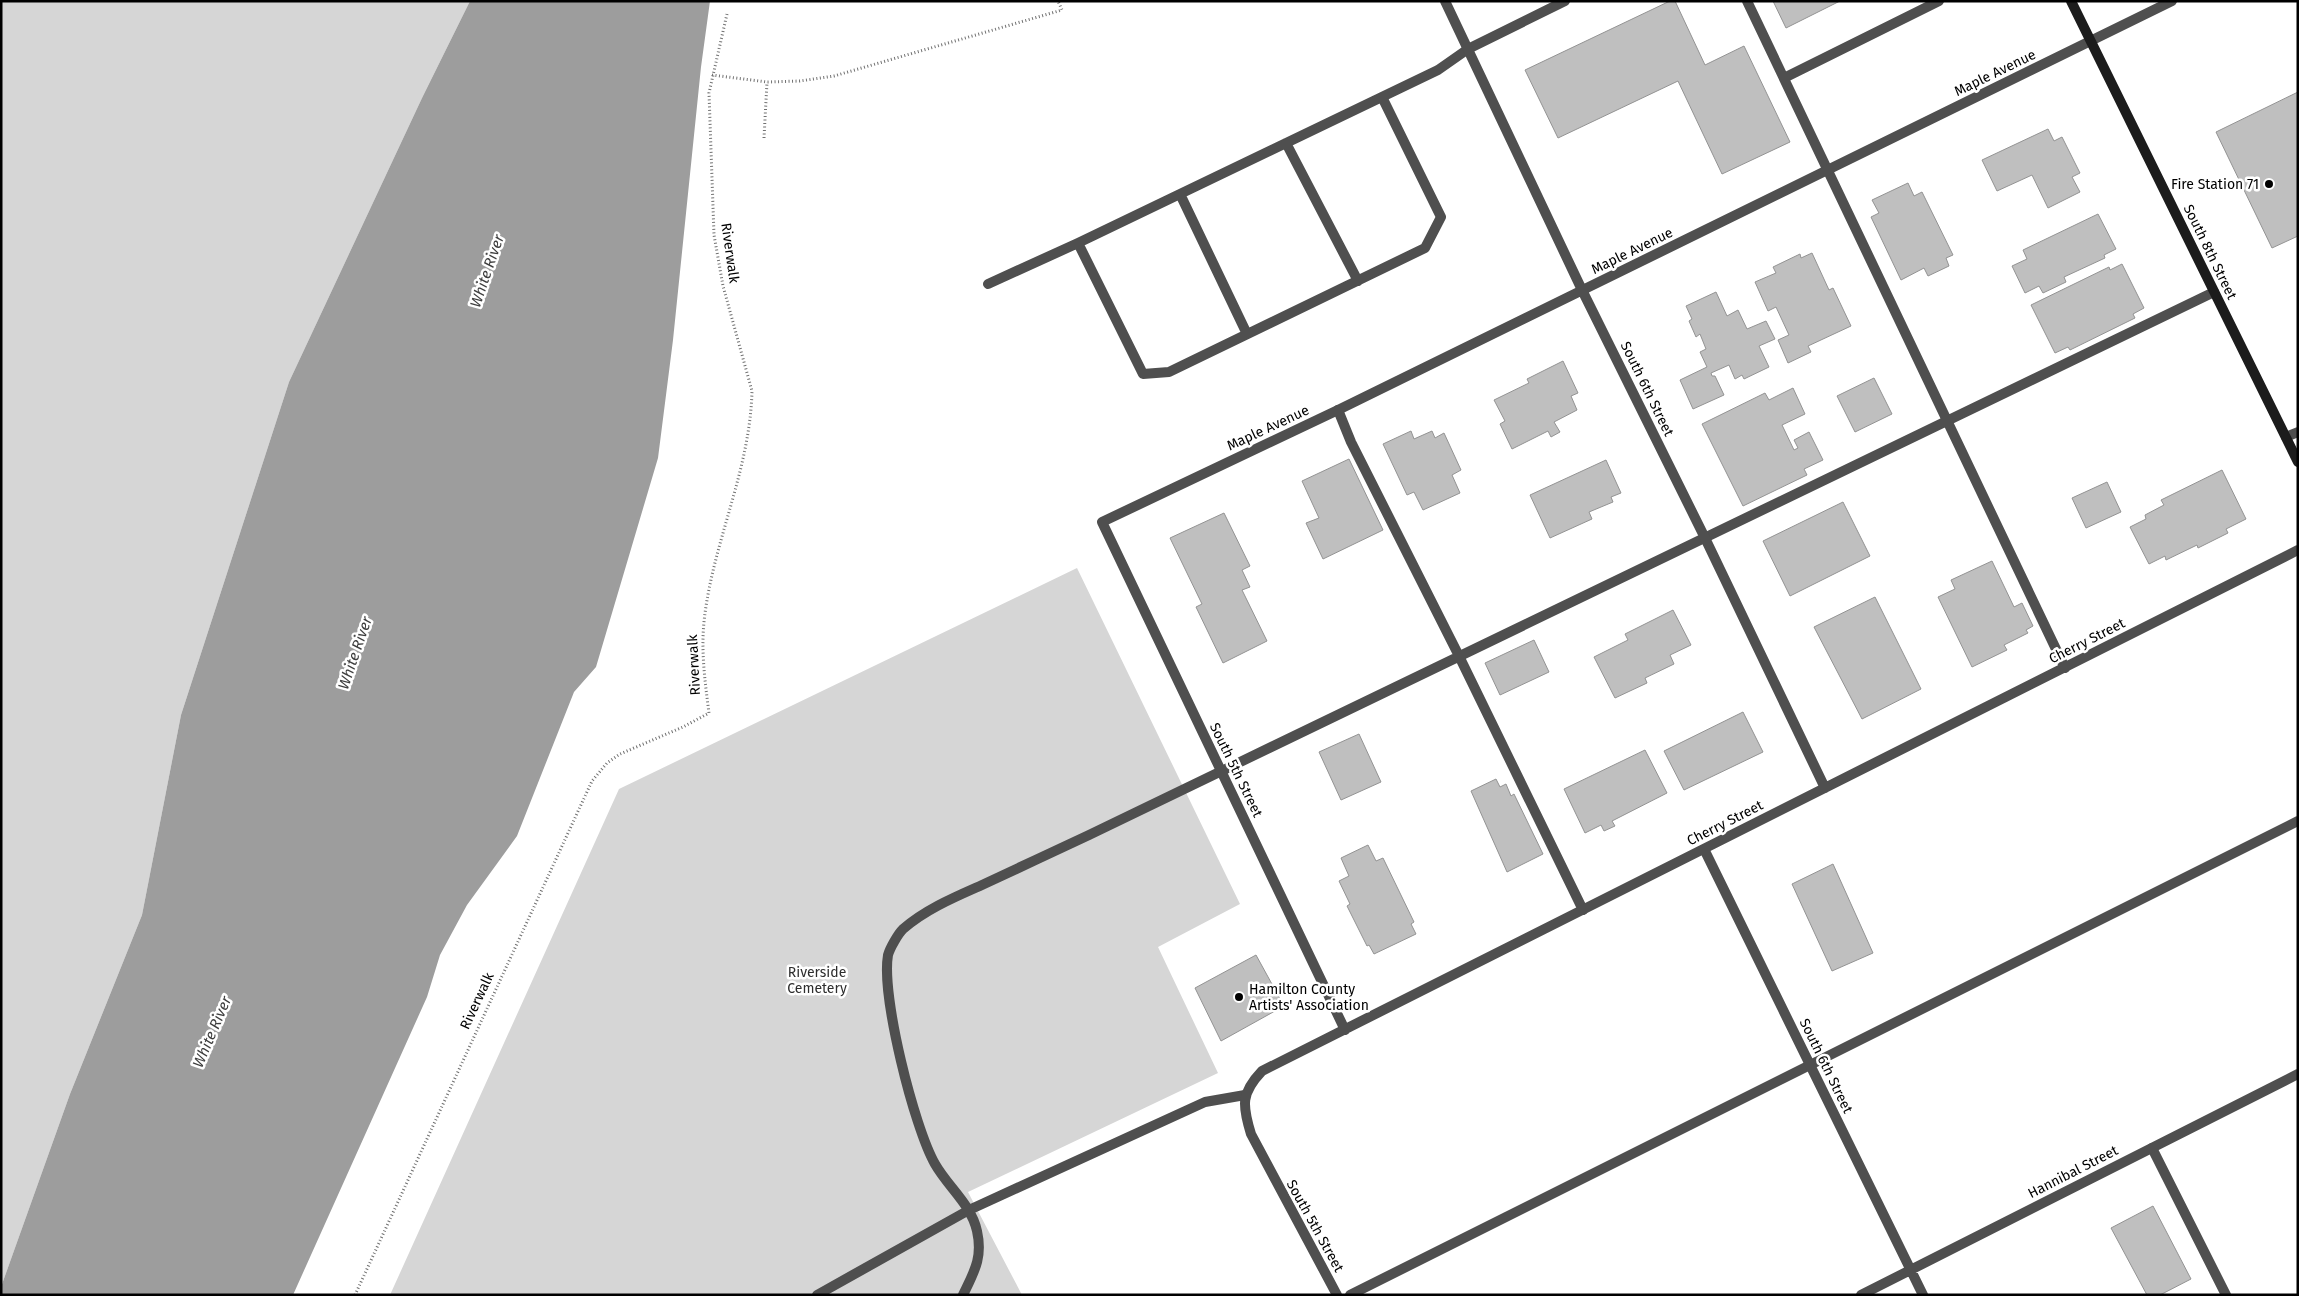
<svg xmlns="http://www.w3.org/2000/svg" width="2299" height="1296" font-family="'Fira Sans',sans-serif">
<rect width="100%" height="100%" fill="#fff"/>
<path fill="#d6d6d6" d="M1 1H470L422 98 289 382 181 715 142 915 70 1094 1 1287Z
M1077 568 1240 904 1158 947 1218 1073 968 1192 1022 1295H390L619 789Z"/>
<path fill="#9d9d9d" d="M470 1H710L701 67 673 340 658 458 596 667 574 692 517 836 467 905 440 955 427 997 293 1295H1V1287L70 1094 142 915 181 715 289 382 422 98Z"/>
<path fill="#bfbfbf" stroke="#939393" d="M1670 1H1675L1705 65 1744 46 1790 142 1722 174 1678 81 1558 138 1525 70Z
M1773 1H1840L1786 28Z
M2298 92V236L2272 248 2216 132Z
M2048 129 2054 141 2062 137 2080 173 2072 177 2080 192 2048 208 2032 175 1997 191 1982 160Z
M1908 183 1914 196 1922 192 1953 255 1946 258 1949 266 1928 276 1924 268 1901 280 1871 217 1879 213 1872 200Z
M2098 214 2116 249 2104 255 2105 258 2064 277 2066 282 2043 293 2039 286 2025 293 2012 266 2027 259 2023 250Z
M1812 253 1829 290 1833 288 1851 326 1808 346 1811 352 1788 363 1778 340 1789 335 1776 307 1768 311 1755 282 1776 273 1773 267 1800 254 1801 258Z
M2122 264 2144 308 2133 314 2135 318 2070 350 2068 347 2055 353 2031 305 2109 267 2110 270Z
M1716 292 1727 316 1738 310 1747 329 1766 321 1775 339 1759 346 1769 367 1744 379 1742 375 1735 379 1729 365 1711 373 1712 376H1715L1724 395 1693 409 1680 380 1707 367 1700 352 1706 349 1700 334 1696 337 1689 321 1692 319 1686 306Z
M1563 361 1578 393 1571 396 1577 410 1554 422 1560 432 1551 437 1548 431 1512 449 1500 424 1505 421 1494 400 1529 383 1527 379Z
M1874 378 1892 414 1855 432 1837 396Z
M1793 388 1805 414 1782 425 1794 450 1798 448 1794 440 1809 432 1823 460 1804 469 1807 475 1743 506 1702 424 1765 393 1769 400Z
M1411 431 1414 439 1432 431 1435 438 1444 433 1461 470 1452 475 1460 493 1423 510 1414 492 1407 495 1383 444Z
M1349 459 1383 530 1323 559 1306 523 1319 518 1302 481Z
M1606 460 1621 493 1611 497 1613 502 1589 512 1592 519 1550 538 1530 495Z
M2222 470 2246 519 2226 529 2228 533 2198 548 2197 545 2166 560 2165 556 2149 564 2130 527 2146 519 2145 515 2164 505 2161 500Z
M2107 482 2121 512 2086 528 2072 498Z
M1843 502 1870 556 1790 596 1763 541Z
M1224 513 1250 566 1242 570 1250 587 1242 590 1267 641 1223 663 1196 607 1202 604 1170 538Z
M1992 561 2014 607 2022 603 2033 626 2026 630 2028 633 2004 645 2007 650 1972 667 1938 597 1955 589 1951 580Z
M1875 597 1921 689 1862 719 1814 627Z
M1673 610 1691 645 1670 655 1674 664 1645 678 1647 683 1615 698 1594 657 1628 640 1625 634Z
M1534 640 1549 672 1500 695 1485 663Z
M1743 712 1763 752 1684 790 1664 751Z
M1359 734 1381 782 1341 800 1319 752Z
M1645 750 1667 793 1612 821 1615 826 1604 831 1601 825 1585 833 1564 789Z
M1496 779 1500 787 1506 784 1511 796 1514 794 1543 854 1507 872 1471 791Z
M1368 845 1376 861 1383 858 1414 922 1411 924 1416 934 1374 954 1369 945 1367 946 1347 906 1350 904 1339 881 1349 876 1341 858Z
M1833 864 1873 953 1832 971 1792 884Z
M1256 955 1284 1006 1221 1041 1195 988Z
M2153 1206 2191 1279 2160 1295H2147L2111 1228Z"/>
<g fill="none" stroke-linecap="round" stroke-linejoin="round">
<path stroke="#717171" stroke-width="3" stroke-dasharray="1 2.5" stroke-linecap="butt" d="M712 75 767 82 800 81 834 76 1062 10 1058 1
M764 138 767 82
M355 1295 592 781 607 763 620 754 683 727 709 713C705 682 701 652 704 622 712 544 750 472 752 391L723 286 714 235 709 93 727 14"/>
<path stroke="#4f4f4f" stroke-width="10" d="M1747 1 2065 668
M1784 78 1939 1
M1286 143 1358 281
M1180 194 1247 334
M1078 243 1143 374 1169 372 1425 248 1441 217 1382 97
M988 284 1078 243 1438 70 1468 49 1565 1
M1338 410 1351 442 1459 656 1583 910
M2286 437 2298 432
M2152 1148 2226 1295
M817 1295 969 1210 1205 1102 1245 1095
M963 1295C974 1272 983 1258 977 1231 971 1204 948 1187 935 1164 914 1127 881 996 888 955 890 948 898 934 903 929 926 909 955 897 982 885 1018 868 1053 852 1089 835L2214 292
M1350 1295 2298 821"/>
<path stroke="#4f4f4f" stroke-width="10" d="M1445 1 1582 290 1705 538 1825 788
M1704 849 1923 1295
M1345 1030 1102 522 1338 410 2172 1
M1337 1295 1251 1134C1242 1105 1241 1093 1262 1071L2298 550
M1861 1295 2298 1074"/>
<path stroke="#1c1c1c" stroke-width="10" d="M2071 1 2298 462"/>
</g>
<g fill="#000" stroke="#fff" stroke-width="2">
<circle cx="2269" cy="184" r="5"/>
<circle cx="1239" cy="997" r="5"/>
</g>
<g text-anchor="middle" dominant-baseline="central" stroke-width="5" stroke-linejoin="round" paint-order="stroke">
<g font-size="14" fill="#000" stroke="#fff">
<text transform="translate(1995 73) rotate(-26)">Maple Avenue</text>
<text transform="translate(1632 251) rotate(-26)">Maple Avenue</text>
<text transform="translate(2210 252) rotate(64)">South 8th Street</text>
<text transform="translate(730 253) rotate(82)">Riverwalk</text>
<text transform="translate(1647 389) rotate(64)">South 6th Street</text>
<text transform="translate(1268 428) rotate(-25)">Maple Avenue</text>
<text transform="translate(2087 641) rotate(-27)">Cherry Street</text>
<text transform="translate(694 665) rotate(-93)">Riverwalk</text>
<text transform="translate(1236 770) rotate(64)">South 5th Street</text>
<text transform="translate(1725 823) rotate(-27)">Cherry Street</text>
<text transform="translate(477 1001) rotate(-65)">Riverwalk</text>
<text transform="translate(1826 1066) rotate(64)">South 6th Street</text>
<text transform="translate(2073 1172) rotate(-27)">Hannibal Street</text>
<text transform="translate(1315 1226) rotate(61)">South 5th Street</text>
</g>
<g font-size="14" fill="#000" stroke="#fff" text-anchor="end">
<text x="2259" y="184">Fire Station 71</text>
<text x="1249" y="989" text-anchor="start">Hamilton County<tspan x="1249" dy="16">Artists' Association</tspan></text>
</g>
<g font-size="14" fill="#2d2d2d" stroke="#fff">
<text x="817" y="972">Riverside<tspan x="817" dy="16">Cemetery</tspan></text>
</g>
<g font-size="15" font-style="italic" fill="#3e3e3e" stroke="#fff">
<text transform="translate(487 271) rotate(-71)">White River</text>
<text transform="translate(355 653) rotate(-71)">White River</text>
<text transform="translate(212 1032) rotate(-67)">White River</text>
</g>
</g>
<rect width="2299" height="1296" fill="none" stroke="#000000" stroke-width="5"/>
</svg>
